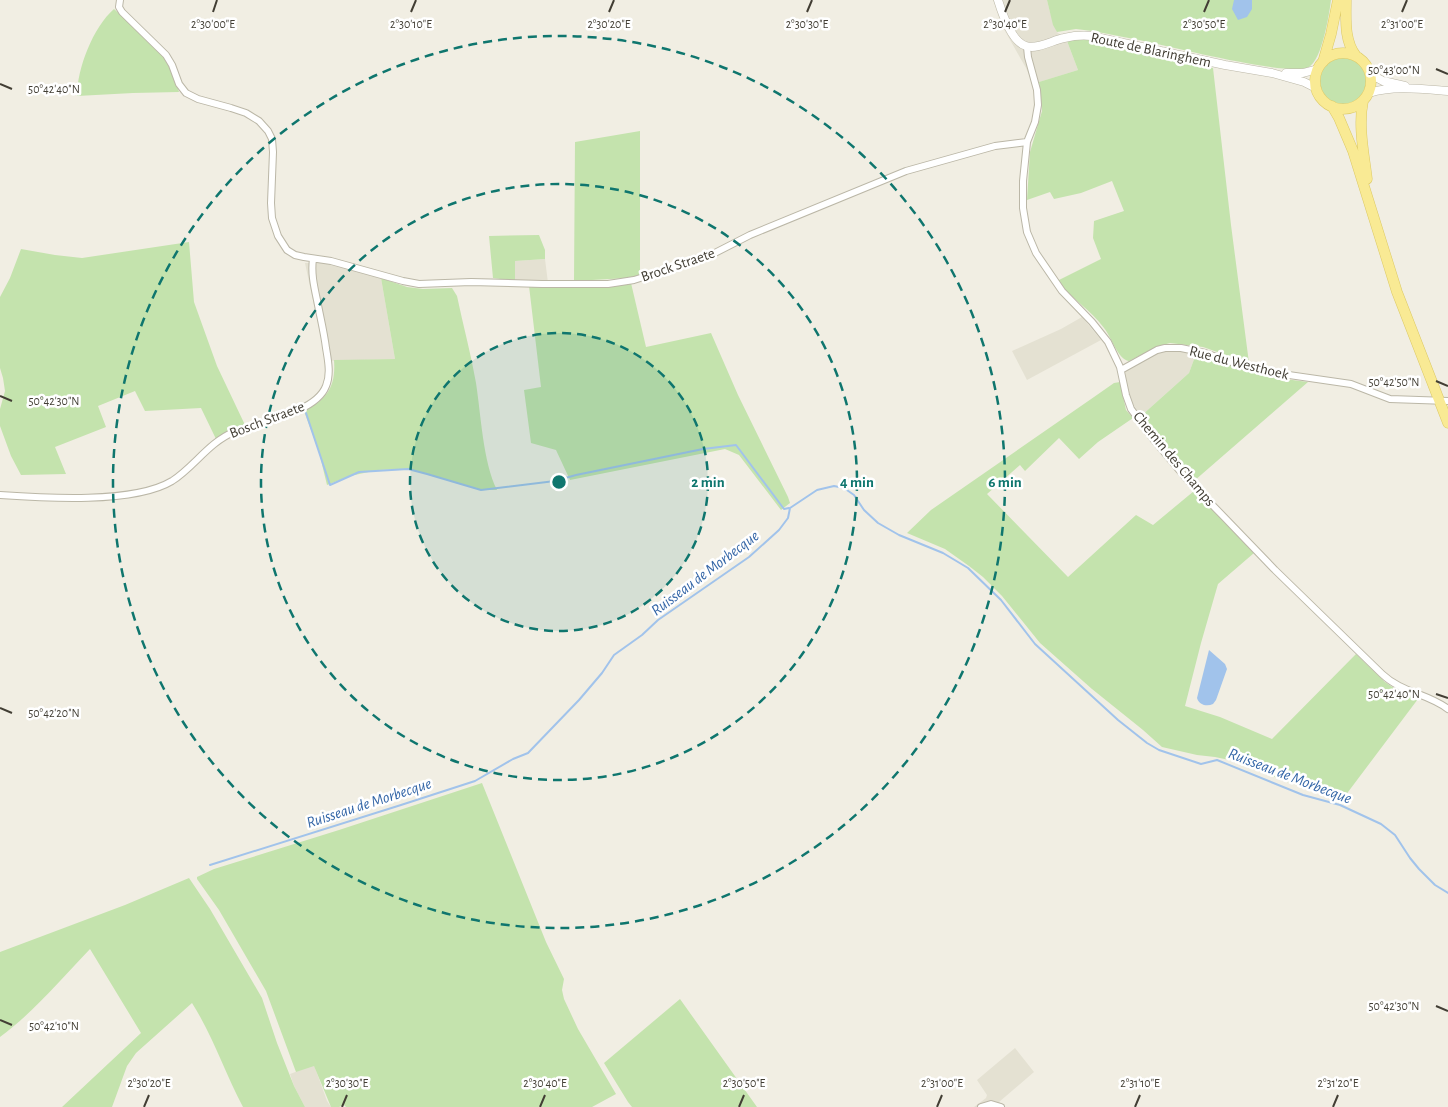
<svg xmlns="http://www.w3.org/2000/svg" width="1448" height="1107" font-family="'Alegreya Sans',sans-serif">
<rect width="100%" height="100%" fill="#f1eee3"/>
<path fill="#e4e1d2" d="M993 0H1047L1050 12 1057 32 1067 41 1078 70 1033 84 1026 68 1001 24Z
M545 259 548 283 515 281V261Z
M305 263H323L381 278 395 359 326 361Z
M1082 317 1101 340 1027 380 1012 351 1061 329Z
M1168 350 1181 351 1196 354 1189 373 1141 416 1131 401 1128 392 1125 372 1157 353Z
M1015 1048 1034 1072 999 1102 1005 1107H974L986 1098 987 1095 977 1080Z
M314 1065 327 1101 331 1107H305L294 1086 290 1074Z"/>
<path fill="#c4e3ad" d="M1047 0H1331C1329 16 1322 59 1309 67 1291 77 1177 48 1152 43 1132 38 1112 35 1092 31L1076 29 1057 32 1053 25Z
M114 9C133 26 157 43 170 66 174 74 176 83 179 92L133 93 77 96C77 69 93 27 114 9Z
M1078 39 1097 41 1213 68 1231 225 1249 363 1203 347 1170 343 1159 346 1129 361C1118 360 1111 336 1104 328 1091 310 1071 298 1057 281L1101 259 1093 238 1094 221 1124 211 1112 181 1081 193 1054 199 1050 192 1027 200 1030 152 1042 111 1039 82 1078 70 1067 41Z
M1320 81a23 23 0 1 1 46 0a23 23 0 1 1-46 0Z
M640 131V276L628 278 574 281 575 142Z
M539 235 545 250V259L515 261V281L493 278 489 236Z
M189 242 194 302 217 366 245 425 216 439 201 408 145 411 135 391 98 406 106 427 55 447 66 474 21 475 11 456 0 426V409L5 391 3 378 0 368V297L10 278 21 249 55 255 82 258Z
M381 278 407 287 423 289 452 288 457 296C463 325 471 354 476 383 481 415 483 462 497 490H481L427 474 408 469 378 470 350 476 327 485 319 452 304 411C327 399 336 387 334 360L395 359Z
M631 283 646 347 711 333 738 395 788 497 790 503 781 510 739 455 725 449 570 480 556 450 531 443 524 390 541 387 529 286 586 288Z
M1196 354 1255 373 1277 378 1308 382 1194 481 1141 416 1189 373Z
M1120 382 1126 410 1133 418 1098 442 1079 459 1059 438 1025 471 1020 465 987 494 1068 577 1136 515 1153 525 1194 491 1254 553 1218 584 1201 643 1185 706 1220 717 1272 739 1356 654 1385 682 1401 693 1418 699 1342 800 1318 791 1287 782 1234 761 1215 757 1197 755 1162 747 1143 730 1092 689 1040 643 1002 596 983 577 969 566 945 549 907 533 931 510 1094 397 1114 383Z
M482 783 546 942 564 979 562 990 564 999 578 1029 616 1094 592 1107H346L344 1105 339 1107H331L314 1066 296 1072 266 991 219 910 197 879V877L214 869 339 830Z
M189 878 210 909 262 998 277 1043 294 1086 305 1107H243C225 1073 213 1036 192 1003L136 1053 127 1066 112 1107H62L141 1033 90 949C61 979 34 1012 0 1037V952L125 905Z
M680 999 757 1107H632L628 1102 604 1063Z"/>
<path fill="#a1c3eb" d="M1234 0H1252V9L1247 17 1238 20 1232 9Z
M1209 650 1225 664 1227 669 1216 700 1213 704C1207 707 1199 705 1197 698Z"/>
<g fill="none" stroke-linecap="round" stroke-linejoin="round">
<path stroke="#a1c3eb" stroke-width="2" d="M306 413 330 485 359 472 408 469 427 474 481 490 555 481 576 475 703 449 736 445 784 509 789 508
M210 865 401 805 475 781 513 759 528 753 579 700 602 673 614 655 642 635 658 620 749 557 779 530 788 518 790 508 817 490 834 486 844 488 854 495 864 510 878 523 899 535 943 553 968 568 1001 600 1035 644 1118 720 1147 743 1159 750 1201 764 1217 760 1303 795 1340 805 1381 824 1395 835 1410 858 1419 869 1435 885 1448 893"/>
<defs>
<path id="minor" d="M120 0 119 7 122 12 166 55 172 65 179 84 186 93 198 99 231 108 246 113 259 121 268 131 272 139 273 152 271 203 272 218 278 236 287 250 295 255 304 257 331 261 403 281 419 284 471 282 542 284H608L634 280 707 257 750 235 906 171 995 146 1027 142
M1027 47 1028 57 1037 90 1038 105 1035 122 1027 142 1023 181V208L1027 232 1036 253 1062 291 1092 322 1108 342 1120 367 1126 395 1131 409 1154 440 1185 477 1224 517 1275 570 1382 674C1402 693 1427 693 1448 709
M1121 370 1157 350 1165 348H1181L1205 353 1243 366 1268 372 1351 384 1390 399 1448 401
M0 495C44 498 134 504 172 481 194 467 209 442 234 432 259 422 316 413 326 386 331 374 328 360 326 348 324 332 320 316 317 300 314 286 311 273 313 259
M981 1107 991 1104 1001 1107"/>
<path id="tertiary" d="M998 0C1002 13 1012 42 1026 46 1037 50 1053 40 1064 38 1073 36 1082 35 1091 36L1225 65 1272 73 1304 82 1316 88
M1286 73H1303L1318 69
M1370 74 1383 81 1405 86
M1369 93C1393 85 1423 89 1448 91"/>
<path id="primary" d="M1346 0C1346 19 1344 41 1356 56
M1315 81a28 28 0 1 1 56 0a28 28 0 1 1-56 0Z
M1323 62 1331 34 1338 0
M1363 101C1358 126 1364 154 1367 179
M1332 106 1339 118 1353 151 1397 292 1448 423"/>
</defs>
<use href="#minor" stroke="#bbb7a7" stroke-width="8"/>
<use href="#tertiary" stroke="#bbb7a7" stroke-width="9"/>
<use href="#primary" stroke="#dcc965" stroke-width="11"/>
<use href="#minor" stroke="#fff" stroke-width="6"/>
<use href="#tertiary" stroke="#fff" stroke-width="8"/>
<use href="#primary" stroke="#f9ea94" stroke-width="10"/>
</g>
<path fill="none" stroke="#423e34" stroke-width="2" d="M213 12 217 0M411 12 416 0M609 12 614 0M807 12 812 0M1005 12 1010 0M1204 12 1209 0M1402 12 1407 0M1436 69 1448 74M0 84 12 89M1436 381 1448 386M0 396 12 401M1436 694 1448 698M0 708 12 713M1436 1006 1448 1011M0 1020 12 1025M144 1107 149 1095M342 1107 347 1095M540 1107 545 1095M739 1107 744 1095M937 1107 942 1095M1135 1107 1140 1095M1333 1107 1338 1095"/>
<circle cx="559" cy="482" r="149" fill="#0f766e" fill-opacity=".12"/>
<g fill="none" stroke="#0f766e" stroke-width="2.5" stroke-dasharray="9 6">
<circle cx="559" cy="482" r="149"/>
<circle cx="559" cy="482" r="298"/>
<circle cx="559" cy="482" r="446"/>
</g>
<g text-anchor="middle" dominant-baseline="central" stroke-width="5" stroke-linejoin="round" paint-order="stroke">
<g font-size="15" fill="#423e34" stroke="#fff">
<text transform="translate(1151 50) rotate(12)">Route de Blaringhem</text>
<text transform="translate(678 265) rotate(-19)">Brock Straete</text>
<text transform="translate(1239 363) rotate(14)">Rue du Westhoek</text>
<text transform="translate(267 420) rotate(-21)">Bosch Straete</text>
<text transform="translate(1174 459) rotate(50)">Chemin des Champs</text>
</g>
<g font-size="16" font-style="italic" fill="#3466a7" stroke="#fff">
<text transform="translate(705 573) rotate(-37)">Ruisseau de Morbecque</text>
<text transform="translate(1290 776) rotate(21)">Ruisseau de Morbecque</text>
<text transform="translate(369 803) rotate(-18)">Ruisseau de Morbecque</text>
</g>
</g>
<g font-size="12" text-anchor="middle" fill="#423e34" stroke="#fff" stroke-width="5" stroke-linejoin="round" paint-order="stroke">
<text x="213" y="28">2°30'00"E</text>
<text x="411" y="28">2°30'10"E</text>
<text x="609" y="28">2°30'20"E</text>
<text x="807" y="28">2°30'30"E</text>
<text x="1005" y="28">2°30'40"E</text>
<text x="1204" y="28">2°30'50"E</text>
<text x="1402" y="28">2°31'00"E</text>
<text x="1394" y="74">50°43'00"N</text>
<text x="54" y="93">50°42'40"N</text>
<text x="1394" y="386">50°42'50"N</text>
<text x="54" y="405">50°42'30"N</text>
<text x="1394" y="698">50°42'40"N</text>
<text x="54" y="717">50°42'20"N</text>
<text x="1394" y="1010">50°42'30"N</text>
<text x="54" y="1030">50°42'10"N</text>
<text x="149" y="1087">2°30'20"E</text>
<text x="347" y="1087">2°30'30"E</text>
<text x="545" y="1087">2°30'40"E</text>
<text x="744" y="1087">2°30'50"E</text>
<text x="942" y="1087">2°31'00"E</text>
<text x="1140" y="1087">2°31'10"E</text>
<text x="1338" y="1087">2°31'20"E</text>
</g>
<circle cx="559" cy="482" r="8" fill="#0f766e" stroke="#fff" stroke-width="2.5"/>
<g font-size="15" text-anchor="middle" font-weight="bold" fill="#0f766e" stroke="#fff" stroke-width="5" stroke-linejoin="round" paint-order="stroke">
<text x="708" y="487">2 min</text>
<text x="857" y="487">4 min</text>
<text x="1005" y="487">6 min</text>
</g>
</svg>
